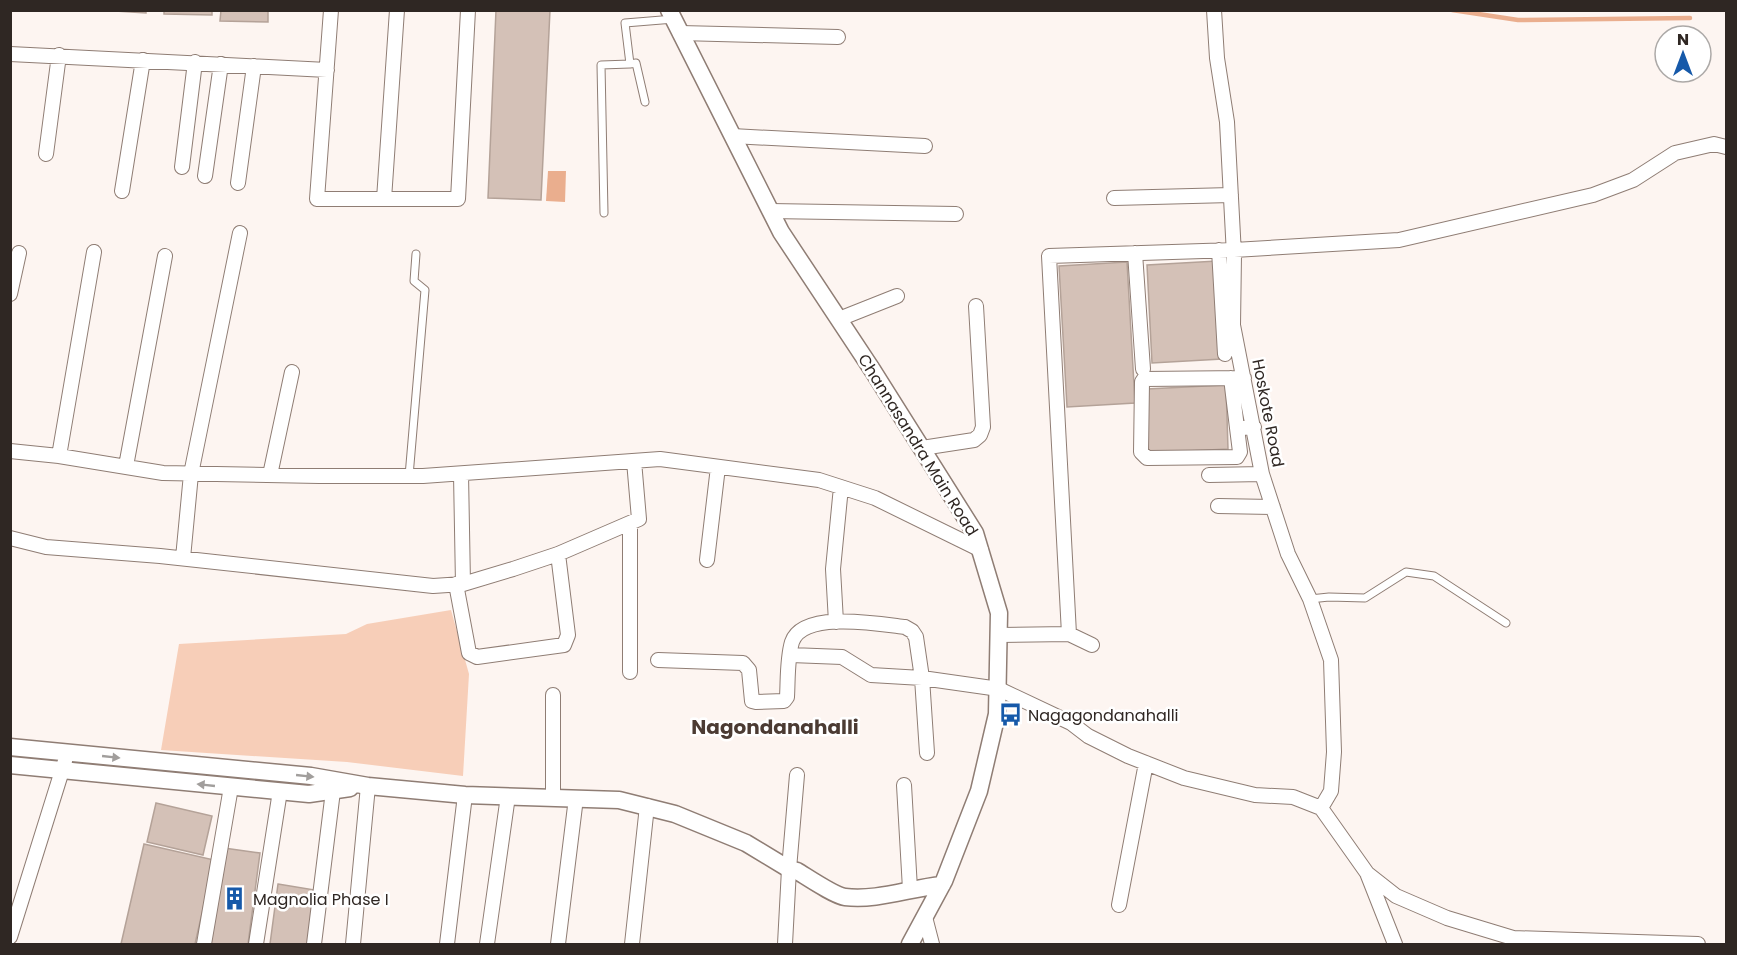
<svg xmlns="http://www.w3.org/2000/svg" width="1737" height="955" font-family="Poppins,sans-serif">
<rect width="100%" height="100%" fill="#fdf5f1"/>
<path fill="#f7ceb8" d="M451 610 469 674 463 776 347 762 161 750 179 644 346 634 367 624Z"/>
<path fill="#eaae8e" d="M548 171H566L565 202 546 201Z"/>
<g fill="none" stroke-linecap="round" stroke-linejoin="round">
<path stroke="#eaae8e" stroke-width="4.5" d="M1452 10 1518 20 1690 18"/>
</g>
<path fill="#d4c1b7" stroke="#b4a298" stroke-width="1.5" d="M99 10H146V13Z
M164 10H212V15L164 14Z
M221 10H268V22L220 21Z
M496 10H550L541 200 488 198Z
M1217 261 1222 359 1152 363 1147 265Z
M1127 262 1135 403 1067 407 1059 266Z
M1226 385 1228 449 1147 453V389Z
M156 803 212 816 203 855 147 842Z
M144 844 214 860 195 944H121Z
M224 848 260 853 248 944H209Z
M278 884 315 890 308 944H270Z"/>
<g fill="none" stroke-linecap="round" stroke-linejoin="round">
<defs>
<path id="service" d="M630 64 636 63 645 102
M604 213 601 65 630 64 625 23 674 19
M409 476 425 290 414 281 416 254
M1310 599 1329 597 1365 598 1406 572 1434 576 1506 623"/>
<path id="minor" d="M331 10 317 199H458L468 10
M1214 10 1217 58 1227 122 1234 255 1233 325 1262 474 1288 554 1310 599 1331 660 1334 752 1331 791 1321 808
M680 33 838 37
M10 54 327 70
M732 136 925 146
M46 154 59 55
M182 167 195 62
M205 176 221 64
M238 183 254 66
M122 191 143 60
M1114 198 1231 195
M384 199 397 10
M770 211 956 214
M1219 250 1225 354
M1135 253 1143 369
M10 294 19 253
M839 319 897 296
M1231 378 1237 428
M1244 378 1144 379 1142 382 1141 452 1147 458 1237 457 1240 452 1237 428 1254 427
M922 448 974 440 980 435 983 427 976 306
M10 451 59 456 163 473 319 476H423L660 459 819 480 875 498 981 550
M59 456 94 252
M126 466 165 256
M461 474 463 584
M270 475 292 372
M1209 475 1262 474
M1218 506 1273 507
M630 524V672
M10 538 46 547 160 556 433 586 463 584 513 569 558 554 639 519 634 461
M183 558 191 474 240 233
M707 560 718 467
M456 584 469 653 477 657 564 645 568 635 558 554
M836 622 833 569 841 487
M1069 634 1049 256 1234 250 1399 240 1593 195 1633 180 1675 153 1714 144 1726 147
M999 635 1069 634 1092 645
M791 655 842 657 871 675 922 678 999 689 1071 723 1088 736 1128 756 1184 778 1255 795 1293 797 1321 808 1367 873 1395 944
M658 660 743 663 749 670 752 701 756 702 784 701 787 697C788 680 787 659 792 642 803 610 880 624 905 627L912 631 916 637 922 678 927 753
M553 695V798
M904 785 910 889
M1368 874 1396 896 1447 918 1513 938 1698 944
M1119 905 1146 763
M925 917 932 944
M10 937 65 761
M204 944 231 787
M256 944 280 791
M314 944 333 791
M353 944 368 786
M447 944 465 795
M487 944 508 796
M558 944 576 798
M632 944 647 806
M785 944 789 869 797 775"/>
<path id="tertiary" d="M669 10 781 232 873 371 975 533 999 613 997 714 979 791 944 881 910 944
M10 747 311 776 368 786 465 795 619 800 675 814 746 843 789 869 797 871C807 877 835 896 845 897 877 901 910 888 942 885
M10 765 309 794 350 788"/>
</defs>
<use href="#service" stroke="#8f7d74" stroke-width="9"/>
<use href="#minor" stroke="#8f7d74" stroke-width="16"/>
<use href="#tertiary" stroke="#8f7d74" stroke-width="19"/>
<use href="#service" stroke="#fff" stroke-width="7"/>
<use href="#minor" stroke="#fff" stroke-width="14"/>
<use href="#tertiary" stroke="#fff" stroke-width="16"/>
</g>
<defs><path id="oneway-solid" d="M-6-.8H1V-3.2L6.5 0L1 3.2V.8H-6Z" transform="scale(1.5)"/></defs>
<g fill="#a19e9c">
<use href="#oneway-solid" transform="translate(111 757) rotate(6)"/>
<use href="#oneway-solid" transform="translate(305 776) rotate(6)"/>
<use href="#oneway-solid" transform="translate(206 785) rotate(-174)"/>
</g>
<defs>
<symbol id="bus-bare" viewBox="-9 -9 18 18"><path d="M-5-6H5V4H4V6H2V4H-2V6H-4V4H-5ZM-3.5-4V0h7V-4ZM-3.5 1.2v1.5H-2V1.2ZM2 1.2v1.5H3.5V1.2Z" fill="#1659a9" stroke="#fff" stroke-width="2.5" paint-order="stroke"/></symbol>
<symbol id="building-bare" viewBox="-9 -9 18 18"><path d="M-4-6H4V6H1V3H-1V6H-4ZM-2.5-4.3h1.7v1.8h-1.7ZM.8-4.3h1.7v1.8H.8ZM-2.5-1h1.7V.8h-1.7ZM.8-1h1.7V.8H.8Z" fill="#1659a9" stroke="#fff" stroke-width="2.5" paint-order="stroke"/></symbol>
</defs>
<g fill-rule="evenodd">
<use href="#bus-bare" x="994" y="698" width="33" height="33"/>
<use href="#building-bare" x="218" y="882" width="33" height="33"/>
</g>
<g text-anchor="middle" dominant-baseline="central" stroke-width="5" stroke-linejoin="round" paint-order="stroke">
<g font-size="16" fill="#2f2723" stroke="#fff">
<text transform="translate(1268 413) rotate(79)">Hoskote Road</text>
<text transform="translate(918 445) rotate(58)">Channasandra Main Road</text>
</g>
<g font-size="16" fill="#2f2723" stroke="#fff" text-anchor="start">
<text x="1028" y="715">Nagagondanahalli</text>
<text x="253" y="899">Magnolia Phase I</text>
</g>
<g font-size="20" font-weight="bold" fill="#4b3b33" stroke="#fff">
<text x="775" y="727">Nagondanahalli</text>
</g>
</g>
<rect width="1737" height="955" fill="none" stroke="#2f2723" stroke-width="24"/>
<g transform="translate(1683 54)"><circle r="28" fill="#ffffff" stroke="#aca9a7" stroke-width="1.5"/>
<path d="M0-4.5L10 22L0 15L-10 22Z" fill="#1659a9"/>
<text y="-9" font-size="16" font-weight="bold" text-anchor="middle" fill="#2f2723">N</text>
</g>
</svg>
